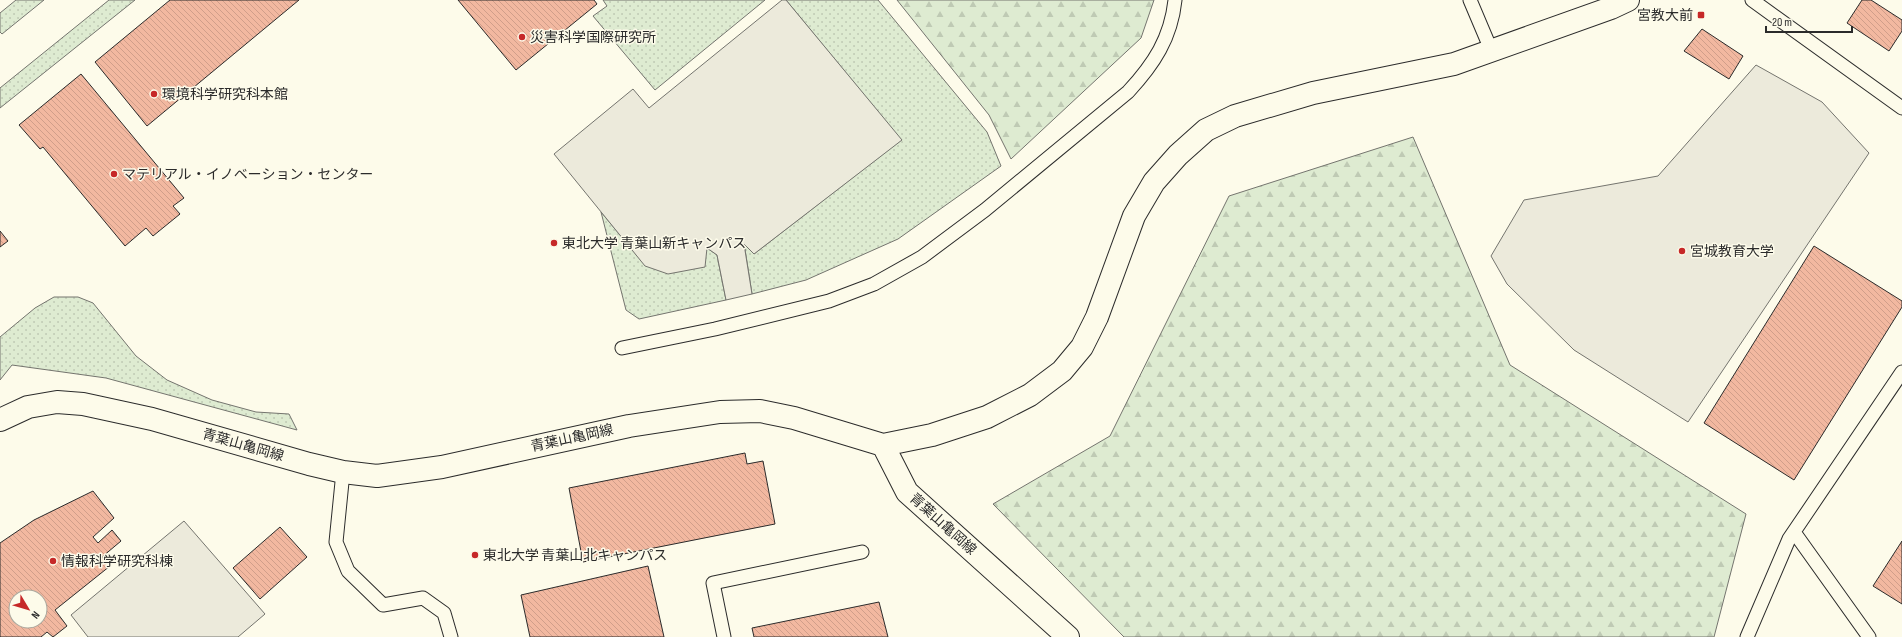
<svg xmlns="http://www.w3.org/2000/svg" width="1902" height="637" font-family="'Sofia Sans Condensed','Noto Sans JP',sans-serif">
<defs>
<pattern id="grass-dots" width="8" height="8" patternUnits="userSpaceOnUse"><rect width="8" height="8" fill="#deebd1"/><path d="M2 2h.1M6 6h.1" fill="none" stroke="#bfcab4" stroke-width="1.8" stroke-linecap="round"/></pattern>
<pattern id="forest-firs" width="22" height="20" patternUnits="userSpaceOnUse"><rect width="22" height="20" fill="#deebd1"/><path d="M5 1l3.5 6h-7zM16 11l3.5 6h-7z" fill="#bfcab4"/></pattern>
<pattern id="building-back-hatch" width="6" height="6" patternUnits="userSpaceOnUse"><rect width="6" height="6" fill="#f2b8a0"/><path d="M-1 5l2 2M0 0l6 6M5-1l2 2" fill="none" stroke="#d09e8a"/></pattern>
</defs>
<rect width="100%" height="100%" fill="#fdfbea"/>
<path fill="url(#grass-dots)" stroke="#74746e" d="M16 0H44L2 34 0 32V13Z
M109 0H135L0 108V88Z
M603 0H765L655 90 593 16 607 6Z
M786 0H878L987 132 1001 166 898 239 806 280 752 294 744 243 754 254 901 140Z
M601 212 645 265 707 248 717 255 726 300 639 319 626 310Z
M54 297H78L93 303 136 356 167 380 212 400 256 412 289 414 297 430 106 378 12 365 0 380V337L35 308Z"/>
<path fill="url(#forest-firs)" stroke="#74746e" d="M897 0H1154L1141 38 1011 159 989 115Z
M1413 137 1510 365 1746 514 1714 637H1124L993 504 1110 436 1229 196Z"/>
<path fill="#eceadb" stroke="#74746e" d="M782 0H786L902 140 754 254 744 244 752 294 726 300 717 255 707 248 705 267 668 274 645 266 554 154 633 89 649 108Z
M1756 65 1822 102 1869 153 1688 422 1574 350 1507 284 1491 256 1524 200 1658 176Z
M184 521 265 614 238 637H88L71 615Z"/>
<path fill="url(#building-back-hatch)" stroke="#2b2b2b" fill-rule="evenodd" d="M170 0H299L147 126 95 62Z
M458 0H594L597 4 516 70Z
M1862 0H1871L1902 20V31L1889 51 1847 23Z
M1702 29 1743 56 1729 79 1684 51Z
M81 74 184 198 173 206 180 214 153 236 146 228 125 246 43 147 40 149 19 125Z
M0 231 8 241 0 247Z
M1814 246 1902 301V307L1794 480 1704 423Z
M745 453 747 464 763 461 775 524 583 562 569 488Z
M93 491 114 518 93 537 98 543 112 530 121 541 102 557 110 566 55 610 67 626 53 637 47 632 41 637H0V543L34 520ZM16 597H40V621H16Z
M280 527 307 557 260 599 233 568Z
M1902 541V604L1873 586Z
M648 566 664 637H530L521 595Z
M879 602 888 637H754L752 628Z"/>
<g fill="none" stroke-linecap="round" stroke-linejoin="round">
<defs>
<path id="service" d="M1470 0 1492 52
M1752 0 1902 108
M622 348 715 329 829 301 874 284 922 257 985 210 1128 92C1154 64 1171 38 1175 0
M343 472 336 542 348 571 383 605 423 598 444 613 451 637
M1794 532 1869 637
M724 637 713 583 862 552
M1747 637 1789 539 1902 372"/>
<path id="tertiary" d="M0 420 28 407 57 402 83 404 152 419 309 464 343 472 377 476 442 467 629 426 720 412 760 411 794 418 883 445 932 435 987 417 1030 395 1062 371 1082 347 1097 317 1134 216 1154 182 1178 155 1206 130 1235 116 1313 93 1454 64 1611 8 1628 0
M883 445 907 492 1068 637"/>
</defs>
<use href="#service" stroke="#2b2b2b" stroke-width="15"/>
<use href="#tertiary" stroke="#2b2b2b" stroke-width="24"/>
<use href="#service" stroke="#fdfbea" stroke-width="13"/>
<use href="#tertiary" stroke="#fdfbea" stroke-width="22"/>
</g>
<g fill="#c62828" stroke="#fdfbea" stroke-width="1.5">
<rect x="1697" y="11" width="8" height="8" rx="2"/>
<circle cx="522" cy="37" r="4"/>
<circle cx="154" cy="94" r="4"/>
<circle cx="114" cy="174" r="4"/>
<circle cx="554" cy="243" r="4"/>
<circle cx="1682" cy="251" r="4"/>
<circle cx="475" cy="555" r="4"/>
<circle cx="53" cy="561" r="4"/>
</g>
<g text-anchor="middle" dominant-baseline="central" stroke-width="3" stroke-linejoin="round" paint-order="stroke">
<g font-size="14" fill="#2b2b2b" stroke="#fdfbea" text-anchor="start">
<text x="1693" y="15" text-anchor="end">宮教大前</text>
<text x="530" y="37">災害科学国際研究所</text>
<text x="162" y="94">環境科学研究科本館</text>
<text x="122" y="174">マテリアル・イノベーション・センター</text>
<text x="562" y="243">東北大学 青葉山新キャンパス</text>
<text x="1690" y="251">宮城教育大学</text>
<text x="483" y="555">東北大学 青葉山北キャンパス</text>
<text x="61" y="561">情報科学研究科棟</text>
</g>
<g font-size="14" fill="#2b2b2b" stroke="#fdfbea">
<text transform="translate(572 438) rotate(-12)">青葉山亀岡線</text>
<text transform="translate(243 445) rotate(16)">青葉山亀岡線</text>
<text transform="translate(943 524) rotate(42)">青葉山亀岡線</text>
</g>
</g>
<g transform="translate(28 609) rotate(128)"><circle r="19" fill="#fdfbea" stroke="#a9a89e"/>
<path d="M0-3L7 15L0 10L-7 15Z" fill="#c62828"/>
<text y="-6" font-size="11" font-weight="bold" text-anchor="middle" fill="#2b2b2b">N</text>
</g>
<path d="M1766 26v6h86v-6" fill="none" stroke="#2b2b2b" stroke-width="2"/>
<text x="1772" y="26" font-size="12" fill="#2b2b2b" stroke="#fdfbea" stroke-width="3" paint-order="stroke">20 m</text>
</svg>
